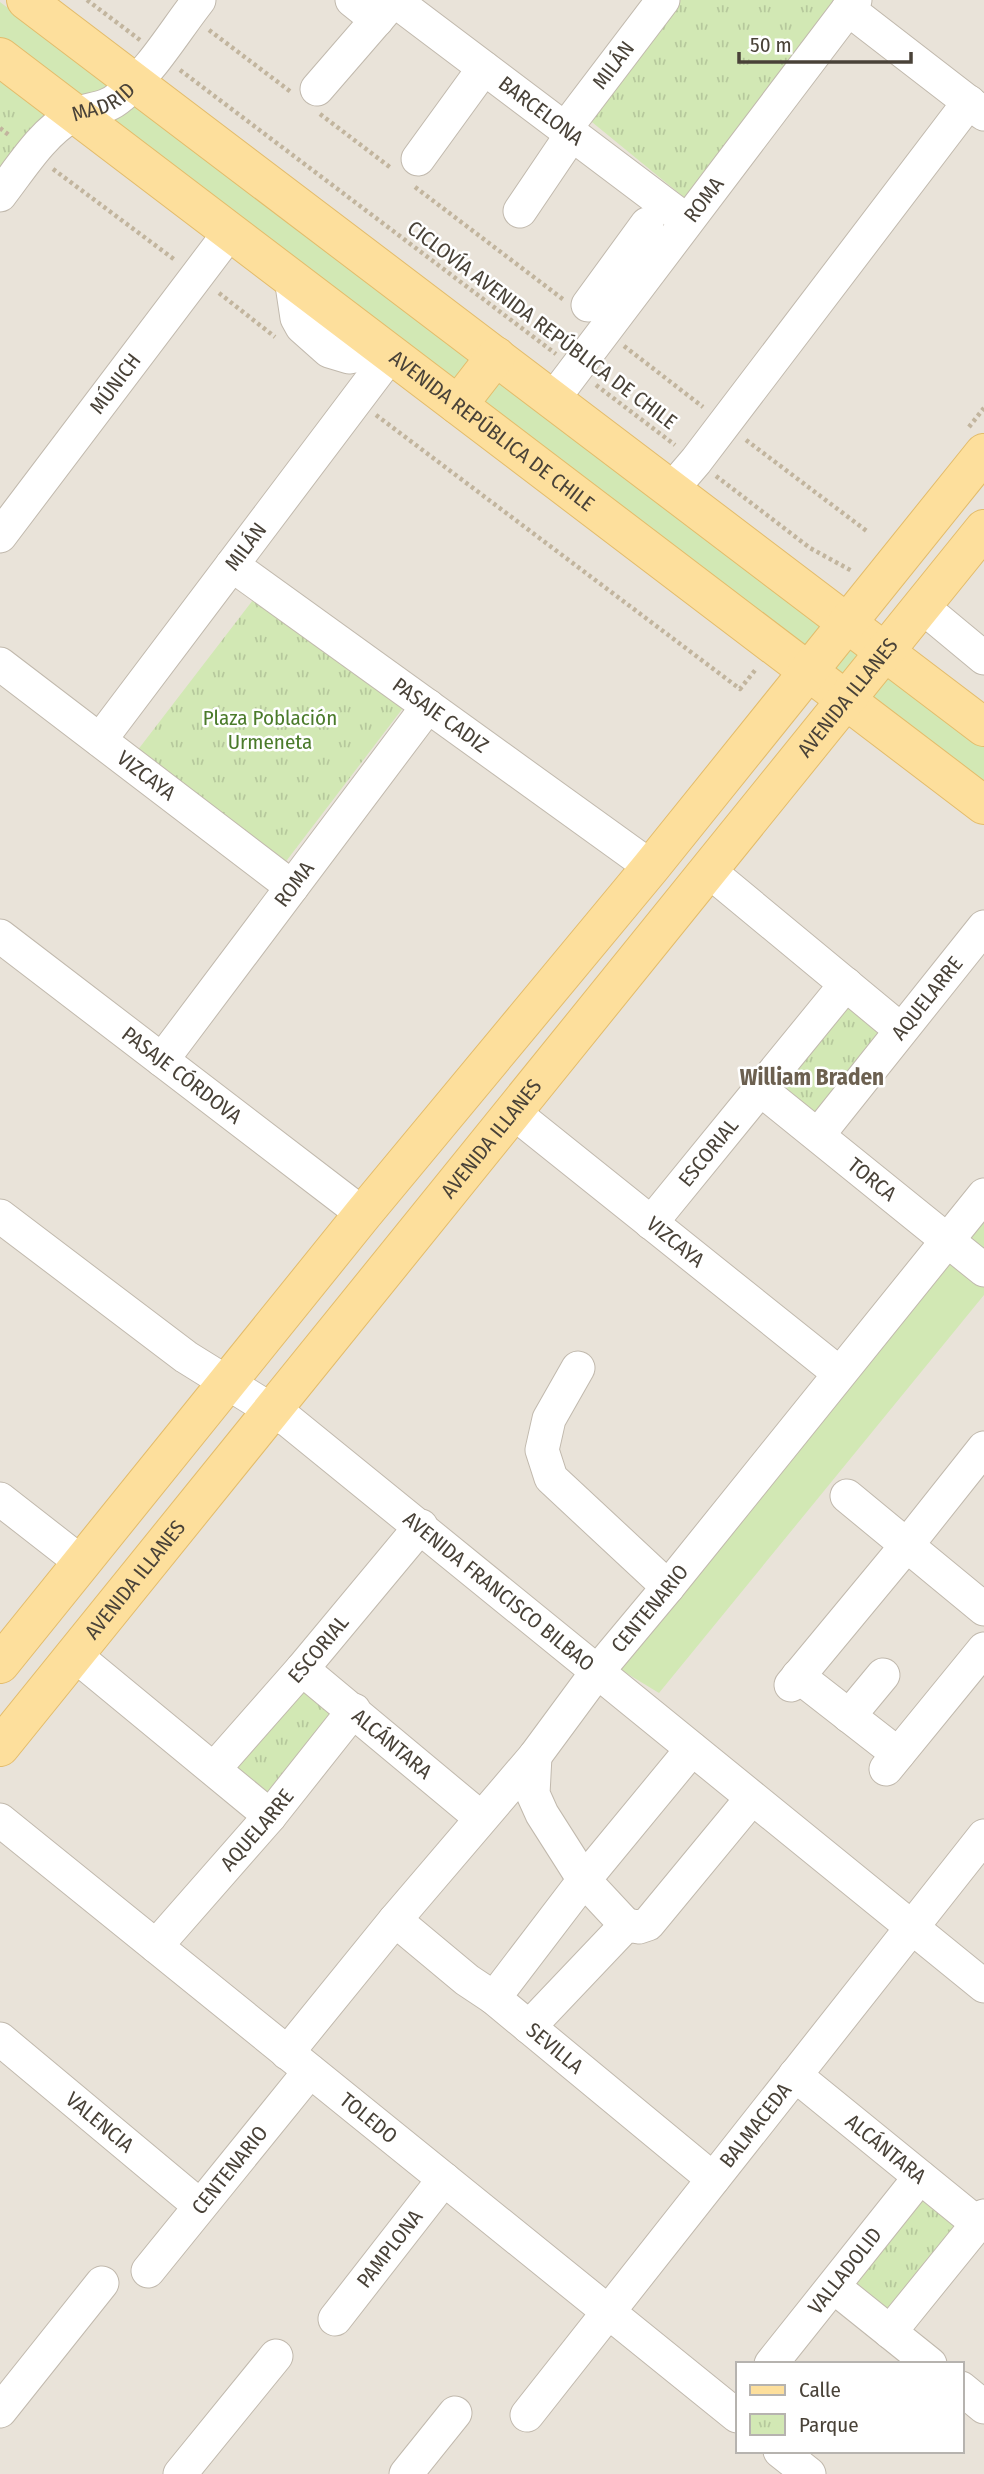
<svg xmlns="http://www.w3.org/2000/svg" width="984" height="2474" font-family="'Fira Sans Condensed',sans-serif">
<defs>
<pattern id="park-tufts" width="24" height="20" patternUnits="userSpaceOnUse" patternTransform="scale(1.75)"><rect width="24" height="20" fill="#d2e8b4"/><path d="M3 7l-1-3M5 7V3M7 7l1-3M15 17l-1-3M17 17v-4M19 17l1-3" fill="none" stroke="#b6c89c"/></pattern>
</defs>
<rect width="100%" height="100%" fill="#f5f2eb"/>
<path fill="#e9e3d9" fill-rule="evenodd" d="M0 0H984V2474H0ZM737 2364H961V2451H737Z"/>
<path fill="#d2e8b4" d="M0 2 984 746V790L0 44Z
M984 1208V1295L659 1693 613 1665Z"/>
<path fill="url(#park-tufts)" d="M675 0H837L686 199 587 118Z
M0 81 44 115 0 174Z
M256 596 403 708 284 864 137 751Z
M849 994 894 1030 818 1124 773 1088Z
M289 1680 339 1721 261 1819 210 1777Z
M920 2188 969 2229 895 2321 843 2278Z"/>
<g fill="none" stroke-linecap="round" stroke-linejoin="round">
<defs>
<g id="minor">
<path d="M352 0 377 20"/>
<path id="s1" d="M394 0 687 221"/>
<path d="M848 9 984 114"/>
<path d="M317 89 394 0"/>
<path id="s2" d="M565 129 663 0"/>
<path d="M418 159 484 68"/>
<path id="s3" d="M0 195C21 168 42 133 72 116 88 107 103 112 121 96 152 70 174 32 199 0"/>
<path d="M520 211 572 134"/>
<path d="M291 278 297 318 302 327 329 351 349 357 385 350"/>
<path d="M588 305 647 224"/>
<path id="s4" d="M553 399 855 0"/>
<path d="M672 489 696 461 969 102"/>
<path id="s5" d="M0 536 230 232"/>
<path id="s6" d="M232 565 651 867"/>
<path d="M937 619 984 658"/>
<path id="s7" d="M0 664 292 887"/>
<path id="s8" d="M100 740 391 354"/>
<path d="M709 871 901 1030"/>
<path id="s9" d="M0 936 363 1214"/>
<path id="s10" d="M162 1060 428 706"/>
<path id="s11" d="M760 1089 984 1270"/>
<path id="s12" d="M513 1112 839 1373"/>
<path id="s13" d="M818 1135 984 927"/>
<path id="s14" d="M0 1216 186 1357 289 1421 984 1986"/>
<path id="s15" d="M651 1223 846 984"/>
<path d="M578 1368 549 1419 542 1450 551 1478 668 1587"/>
<path d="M847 1496 984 1609"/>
<path d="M0 1499 82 1563"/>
<path d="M76 1656 270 1816"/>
<path id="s16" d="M302 1669 481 1818"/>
<path d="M798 1676 898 1754"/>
<path d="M791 1685 907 1545 984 1448"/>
<path d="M849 1716 883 1675"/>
<path d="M535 1756 533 1794 542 1814 584 1880 626 1925"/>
<path id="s17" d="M214 1769 302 1669 421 1526"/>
<path d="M886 1769 984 1649"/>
<path id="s18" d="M0 1820 737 2416"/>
<path id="s19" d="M395 1920 467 1980 494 1998 713 2179"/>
<path id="s20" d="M156 1946 270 1816 354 1710"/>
<path d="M494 1998 584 1880 692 1749"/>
<path d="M529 2027 626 1925 639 1927 648 1924 752 1798"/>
<path id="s21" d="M0 2039 200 2206"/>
<path id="s22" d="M287 2053 395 1920 535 1756 597 1672 668 1587 984 1195"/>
<path id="s23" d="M795 2075 978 2224"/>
<path id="s24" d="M148 2271 310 2071"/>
<path d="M834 2287 930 2364"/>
<path id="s25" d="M335 2319 444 2179"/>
<path d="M890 2332 984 2216"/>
<path id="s26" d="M771 2364 920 2177"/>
<path d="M961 2388 984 2407"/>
<path d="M0 2411 102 2283"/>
<path id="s27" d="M527 2415 984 1836"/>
<path d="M780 2451 809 2474"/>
<path d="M180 2474 276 2356"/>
<path d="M406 2474 455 2413"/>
</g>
<g id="major">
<path d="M26 0 984 727"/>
<path id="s28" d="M0 57 984 805"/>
<path d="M458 405 496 356"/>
<path d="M0 1664 363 1214 651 867 984 453"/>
<path id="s29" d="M0 1747 984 529"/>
</g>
</defs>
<use href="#minor" stroke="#c1b9ad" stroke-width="35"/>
<use href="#major" stroke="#e3bc6b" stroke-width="40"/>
<path stroke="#c2b59e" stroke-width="4.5" stroke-dasharray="3.5 3.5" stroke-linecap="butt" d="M87 0 140 40
M209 30 291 92
M180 70 556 354
M320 114 391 168
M0 128 10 136
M53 169 175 260
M415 187 564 300
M219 293 275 337
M624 346 703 407
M596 385 675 445
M376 415 740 689 756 669
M969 427 984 408
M746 440 868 532
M716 476 810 548 852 571"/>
<use href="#minor" stroke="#fff" stroke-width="33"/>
<use href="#major" stroke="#fddf9c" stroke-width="38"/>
</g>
<g text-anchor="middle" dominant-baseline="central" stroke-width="5" stroke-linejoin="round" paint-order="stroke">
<g font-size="21" fill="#494238" stroke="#fff">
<text stroke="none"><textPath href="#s2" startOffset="80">MILÁN</textPath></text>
<text stroke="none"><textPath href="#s3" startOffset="142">MADRID</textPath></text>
<text stroke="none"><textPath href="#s1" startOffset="184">BARCELONA</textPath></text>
<text stroke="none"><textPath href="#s4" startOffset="250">ROMA</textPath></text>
<text transform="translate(542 325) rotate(37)">CICLOVÍA AVENIDA REPÚBLICA DE CHILE</text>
<text stroke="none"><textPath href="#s5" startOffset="191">MÚNICH</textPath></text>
<text stroke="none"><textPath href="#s28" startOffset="618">AVENIDA REPÚBLICA DE CHILE</textPath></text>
<text stroke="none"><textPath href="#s8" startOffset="242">MILÁN</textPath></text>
<text stroke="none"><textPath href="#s29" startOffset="1349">AVENIDA ILLANES</textPath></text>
<text stroke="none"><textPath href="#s6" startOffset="257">PASAJE CADIZ</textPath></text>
<text stroke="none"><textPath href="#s7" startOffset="184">VIZCAYA</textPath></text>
<text stroke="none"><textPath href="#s10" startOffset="220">ROMA</textPath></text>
<text stroke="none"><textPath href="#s13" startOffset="175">AQUELARRE</textPath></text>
<text stroke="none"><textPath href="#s9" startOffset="229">PASAJE CÓRDOVA</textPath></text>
<text stroke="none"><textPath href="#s29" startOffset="782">AVENIDA ILLANES</textPath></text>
<text stroke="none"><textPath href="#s15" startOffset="91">ESCORIAL</textPath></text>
<text stroke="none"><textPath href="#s11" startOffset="144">TORCA</textPath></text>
<text stroke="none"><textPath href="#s12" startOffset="208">VIZCAYA</textPath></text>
<text stroke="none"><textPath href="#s29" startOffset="215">AVENIDA ILLANES</textPath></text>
<text stroke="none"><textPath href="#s14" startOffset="625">AVENIDA FRANCISCO BILBAO</textPath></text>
<text stroke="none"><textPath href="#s22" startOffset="574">CENTENARIO</textPath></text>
<text stroke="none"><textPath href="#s17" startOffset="159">ESCORIAL</textPath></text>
<text stroke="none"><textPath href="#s16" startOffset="117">ALCÁNTARA</textPath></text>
<text stroke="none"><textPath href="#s20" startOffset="154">AQUELARRE</textPath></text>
<text stroke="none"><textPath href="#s19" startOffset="205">SEVILLA</textPath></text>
<text stroke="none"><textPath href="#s18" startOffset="474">TOLEDO</textPath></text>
<text stroke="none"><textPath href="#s21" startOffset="130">VALENCIA</textPath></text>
<text stroke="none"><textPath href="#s27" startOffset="369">BALMACEDA</textPath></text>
<text stroke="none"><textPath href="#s23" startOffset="117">ALCÁNTARA</textPath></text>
<text stroke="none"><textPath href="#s24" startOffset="130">CENTENARIO</textPath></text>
<text stroke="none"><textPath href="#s25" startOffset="89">PAMPLONA</textPath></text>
<text stroke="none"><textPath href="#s26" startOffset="119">VALLADOLID</textPath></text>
</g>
<g font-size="21" fill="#4b7b2b" stroke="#fff">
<text x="270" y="718">Plaza Población<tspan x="270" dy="24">Urmeneta</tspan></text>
</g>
<g font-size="23" font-weight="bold" fill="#6c6050" stroke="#fff">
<text x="812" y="1077">William Braden</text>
</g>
</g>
<rect x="736" y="2362" width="228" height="91" fill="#ffffff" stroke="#b6b3af" stroke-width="2"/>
<rect x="750" y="2385" width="35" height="10" fill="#fddf9c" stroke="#b6b3af" stroke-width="2"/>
<text x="799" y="2397" font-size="21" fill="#494238">Calle</text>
<rect x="750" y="2414" width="35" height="21" fill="url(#park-tufts)" stroke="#b6b3af" stroke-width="2"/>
<text x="799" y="2432" font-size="21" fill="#494238">Parque</text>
<path d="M739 52v10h172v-10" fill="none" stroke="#494238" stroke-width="3.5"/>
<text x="750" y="52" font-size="21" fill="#494238" stroke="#ffffff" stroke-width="5" paint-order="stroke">50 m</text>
</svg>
